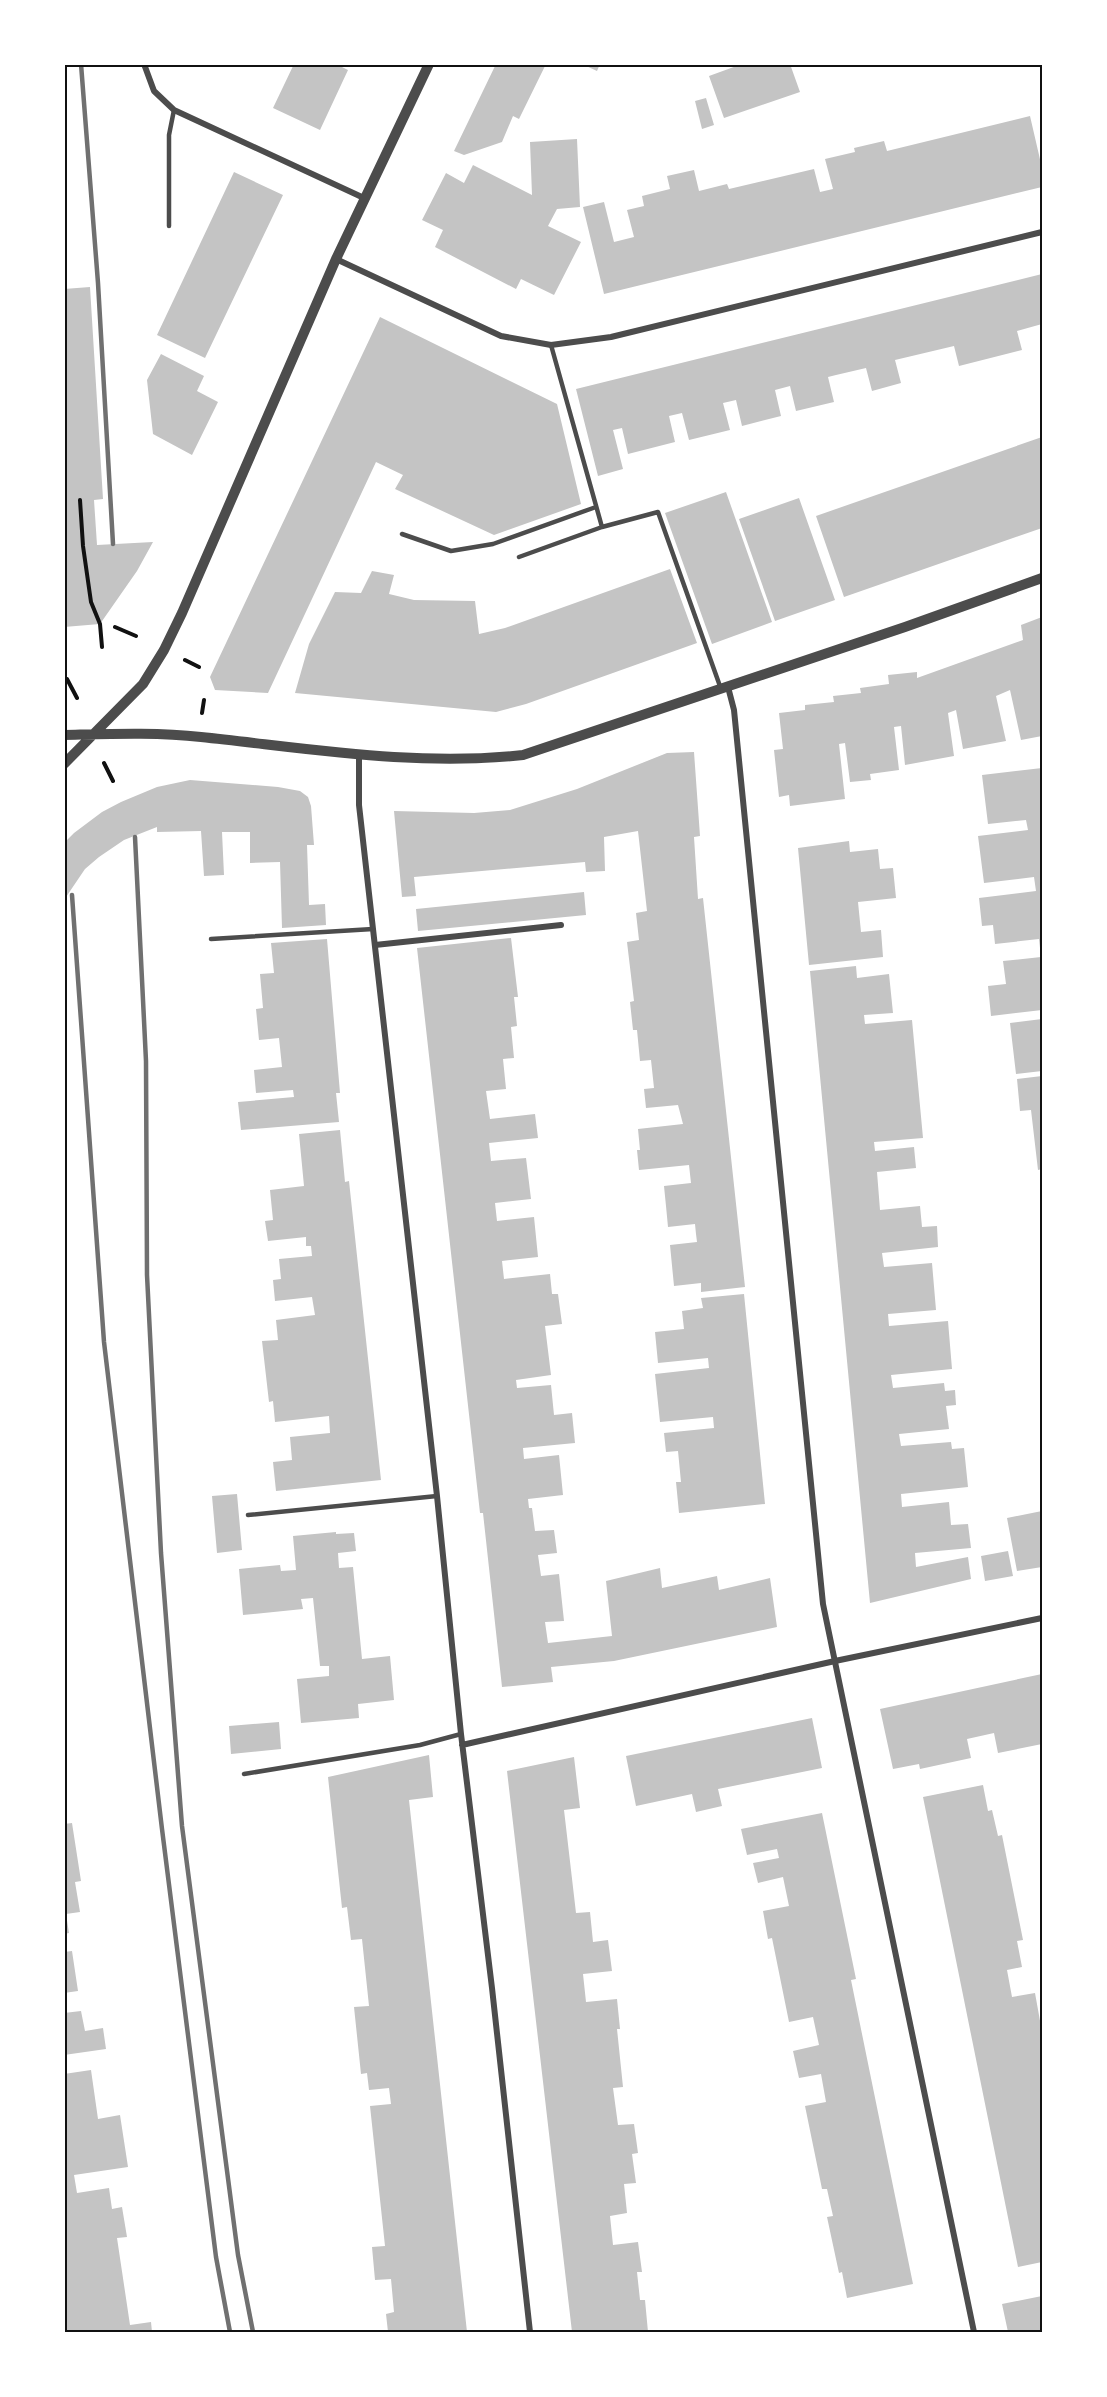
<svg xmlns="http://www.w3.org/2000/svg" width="1107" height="2397" font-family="Inter,sans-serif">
<rect width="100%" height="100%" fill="#fff"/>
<path fill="#c4c4c4" d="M294 64H336L348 70 320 130 273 108Z
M496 64H546L519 119 513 116 502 142 464 155 454 151Z
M582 64H600L597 71Z
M742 64H790L800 92 724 118 709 76Z
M706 98 714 125 702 129 695 101Z
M1030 116 1042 168V187L604 294 583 207 604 202 614 242 634 237 627 210 644 206 642 196 670 189 667 176 694 170 699 191 727 184 729 189 814 169 820 192 833 189 825 159 855 152 854 148 884 141 887 151Z
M577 139 580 207 557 209 548 226 581 242 554 295 521 279 516 289 435 247 443 230 422 220 446 173 464 183 473 165 532 195 530 142Z
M234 172 283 195 205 358 157 335Z
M1042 274V324L1017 331 1022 350 959 366 954 346 895 360 901 383 872 391 866 368 836 375 828 377 834 402 796 411 790 386 775 390 781 416 742 426 736 400 723 403 730 430 689 440 682 413 669 416 675 442 628 454 622 428 613 430 623 469 598 476 576 389Z
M90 287 103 499 94 500 97 545 153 542 137 571 100 624 64 627V289Z
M380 317 557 404 581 504 494 535 395 489 403 475 376 462 268 693 215 690 210 677Z
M161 354 204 376 197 391 218 402 192 455 153 434 147 380Z
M1042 437V528L844 597 816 516Z
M726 492 772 622 712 644 665 513Z
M799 498 835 600 775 621 739 519Z
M670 569 697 643 526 704 496 712 295 693 309 644 335 592 361 593 372 571 394 575 389 594 414 600 475 601 479 634 505 628Z
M1042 617V736L1021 740 1010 690 996 696 1006 741 963 749 956 710 948 713 954 756 905 765 901 726 894 727 899 770 870 774 871 780 850 782 845 743 839 744 845 799 790 806 789 795 779 797 774 750 783 749 779 713 805 710V705L834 702 833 696 861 693 860 688 889 684 888 675 917 672V678L1023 640 1021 625Z
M694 752 700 836 694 837 698 899 703 898 745 1287 701 1292V1283L674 1286 670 1245 697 1242 696 1234 695 1224 668 1227 666 1206 664 1186 691 1183 689 1165 639 1170 637 1150H640L638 1129 683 1124 678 1105 646 1108 644 1089 654 1088 651 1060 640 1061 637 1030H633L630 1002 634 1001 627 942 639 940 636 913 647 911 638 831 604 837 605 871 586 872 585 862 414 877 416 896 402 897 394 811 474 813 510 810 577 789 667 753Z
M1042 768V1010L991 1016 988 986 1006 984 1003 961 1041 957 1039 939 995 944 993 925 982 926 979 898 1036 891 1034 877 984 883 978 836 1028 830 1026 820 988 824 982 775Z
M190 780 278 787 300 791 308 797 311 806 314 845H307L309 905 325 904 326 925 282 928 280 862 250 863V832H222L224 875 204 876 201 831 157 832V827L124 840 99 857 85 869 64 900V843L74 833 102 812 121 802 157 787Z
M849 841 850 852 878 849 880 869 893 868 896 898 858 902 861 932 881 930 883 957 809 965 798 848Z
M584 892 586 915 418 931 416 909Z
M511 938 518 997H514L517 1026 511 1027 514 1058 503 1059 506 1089 486 1091 490 1119 535 1114 538 1138 489 1143 491 1161 526 1158 531 1199 495 1203 497 1221 534 1217 538 1257 502 1261 504 1279 550 1274 552 1294H558L562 1324 545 1326 551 1375 516 1380 517 1388 551 1385 554 1415 572 1413 575 1443 523 1448 524 1459 559 1455 563 1495 528 1499 529 1508H532L535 1531 554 1530 557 1553 538 1555 541 1576 559 1574 564 1621 545 1622 548 1643 612 1636 606 1581 660 1568 662 1588 717 1576 719 1590 770 1578 777 1627 614 1661 551 1667 553 1682 502 1687 483 1513H480L417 948Z
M327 939 340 1093H336L339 1122 241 1130 238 1102 294 1097 293 1090 256 1093 254 1070 282 1067 279 1038 259 1040 256 1009 263 1008 260 974 274 973 271 943Z
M856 966 857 978 889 974 893 1013 864 1015 865 1024 912 1020 923 1138 874 1142 875 1151 914 1147 916 1168 877 1172 880 1210 920 1206 922 1227 937 1226 938 1247 882 1253 884 1267 932 1263 936 1310 888 1314 889 1326 948 1321 952 1369 891 1375 893 1388 944 1383 945 1391 955 1390 956 1405 946 1406 949 1429 899 1434 901 1446 951 1442 952 1449 964 1448 968 1487 901 1494 902 1507 949 1502 951 1525 968 1524 971 1548 915 1553 916 1567 968 1557 971 1579 870 1603 810 971Z
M1042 1019V1071L1016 1074 1010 1023Z
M1042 1076V1169L1038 1170 1031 1110 1020 1111 1017 1079Z
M340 1130 345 1182 349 1181 381 1480 276 1491 273 1462 292 1460 290 1437 330 1433 329 1416 275 1422 273 1401 269 1402 262 1341 278 1340 276 1320 315 1315 312 1297 275 1301 273 1280 281 1279 279 1259 312 1256 311 1246H306V1237L268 1241 265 1221 273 1220 270 1190 304 1186 299 1134Z
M744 1294 765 1504 679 1513 676 1482H681L678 1451 666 1452 664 1433 714 1428 713 1417 660 1422 655 1374 709 1368 708 1358 658 1363 655 1332 684 1329 682 1311 703 1308 701 1298Z
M237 1494 242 1550 217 1553 212 1496Z
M1042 1511V1567L1017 1571 1007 1518Z
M336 1532V1534L354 1533 356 1551 338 1553 339 1568 353 1567 362 1659 390 1656 394 1700 358 1704 359 1718 301 1723 297 1679 329 1676V1666H320L313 1598 301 1599 303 1609 243 1615 239 1569 280 1565 281 1571 296 1570 293 1536Z
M1008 1551 1013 1576 985 1581 981 1556Z
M1042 1674V1744L998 1753 994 1733 967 1739 971 1758 920 1769 919 1764 893 1769 880 1709Z
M812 1718 822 1768 718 1789 722 1806 696 1812 692 1794 636 1806 626 1756Z
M279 1722 281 1749 231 1754 229 1726Z
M429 1755 433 1797 409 1800 467 2332H388L386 2314 394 2312 391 2279 375 2280 372 2247 385 2246 370 2106 391 2104 389 2088 369 2090 367 2073 361 2074 354 2007 369 2006 362 1939 351 1940 347 1907 342 1908 328 1777Z
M574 1757 580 1808 564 1810 576 1913 590 1912 593 1942 608 1940 612 1971 583 1974 586 2002 617 1999 620 2029H617L623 2087 613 2088 618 2125 634 2124 638 2153 632 2154 636 2183 624 2184 627 2213 610 2216 613 2245 638 2242 642 2272H637L640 2300H645L648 2332H572L507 1771Z
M983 1785 988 1811 992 1810 998 1836 1002 1835 1023 1940 1017 1941 1022 1967 1007 1970 1012 1997 1035 1993 1042 2032V2262L1018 2267 923 1797Z
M822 1813 856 1979 851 1980 913 2284 847 2298 842 2272 839 2273 827 2217 833 2216 827 2189H822L805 2106 826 2102 821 2074 799 2078 793 2051 819 2045 813 2017 789 2022 772 1938 768 1939 763 1911 789 1906 783 1877 758 1883 753 1863 779 1858 777 1849 747 1855 741 1829Z
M72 1823 81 1881 75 1882 80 1912 66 1914 69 1933 64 1934V1824Z
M72 1951 78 1991 64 1993V1952Z
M81 2011 85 2031 103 2028 106 2049 64 2055V2013Z
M91 2070 98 2119 120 2115 128 2167 74 2175 77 2193 109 2188 112 2209 122 2207 127 2237 117 2238 130 2325 151 2322 152 2332H64V2074Z
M1042 2296V2332H1008L1002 2304Z"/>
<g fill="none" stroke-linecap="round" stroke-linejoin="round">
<path stroke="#111" stroke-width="4" d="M80 500 83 546 91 602 100 624 102 647
M115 627 136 636
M185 660 199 667
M67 679 77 698
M202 713 204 700
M104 763 113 781"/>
<path stroke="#4c4c4c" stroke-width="4.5" d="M169 226V135L174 110
M551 345 602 527
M402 534 451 551 493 544 596 507
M519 557 602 527 658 512 721 689
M211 939 373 929
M248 1515 437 1496
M244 1774 420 1745 461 1734"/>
<path stroke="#4c4c4c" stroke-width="6" d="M144 64 154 91 174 110 364 198
M336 259 501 336 551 345 611 337 1042 232
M728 687 734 710 823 1604 974 2332
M359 754V805L437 1496 461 1734 492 1988 530 2332
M375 945 561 925
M462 1745 835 1661 1042 1618"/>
<path stroke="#4c4c4c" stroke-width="10" d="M64 735C109 734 156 732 201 737 307 748 416 767 523 755L905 627 1042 578
M64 764 143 684 164 650 182 613 336 259 429 64"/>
<path stroke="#707070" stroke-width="4.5" d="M81 64 98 283 113 544
M135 837 146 1061 147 1275 161 1553 182 1826 238 2255 253 2332
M72 895 104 1342 162 1829 216 2257 230 2332"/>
</g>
<rect width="1107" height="2397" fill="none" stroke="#ffffff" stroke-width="132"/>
<rect x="66" y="66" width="975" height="2265" fill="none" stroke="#111" stroke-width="2"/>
</svg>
